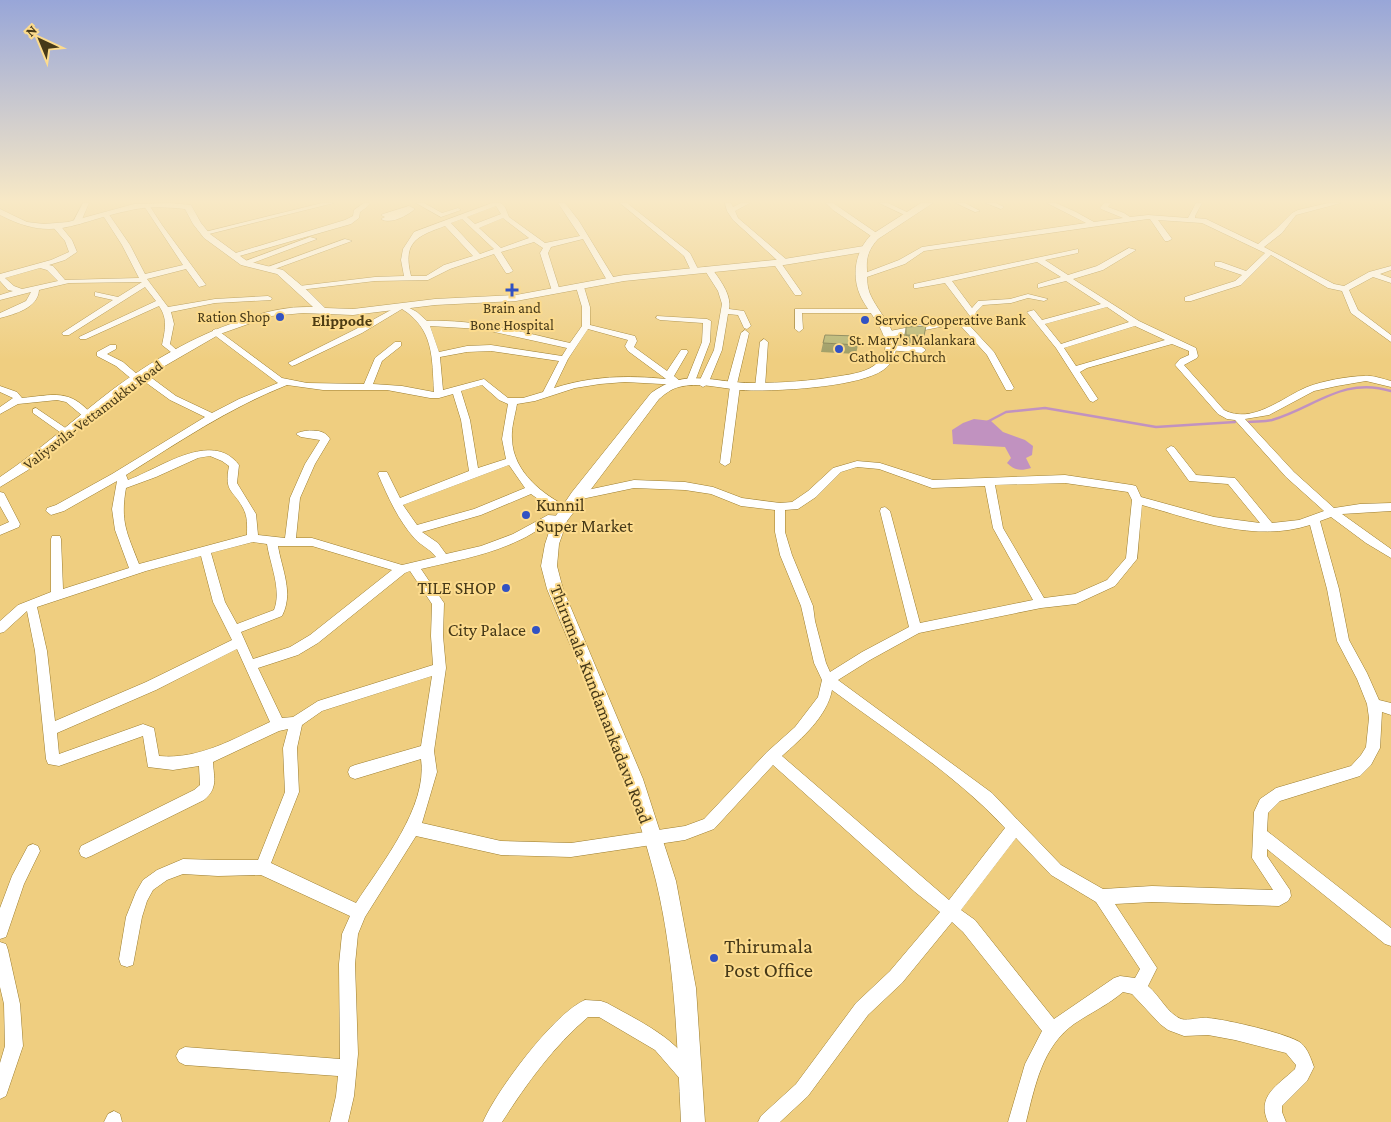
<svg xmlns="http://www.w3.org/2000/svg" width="1391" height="1122" font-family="'Crimson Pro',serif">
<rect width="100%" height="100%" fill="#efce80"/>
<path fill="#c192c0" d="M974 419 991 421 1003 432 1025 440 1033 446 1032 455 1026 458 1031 468C1021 471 1015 471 1007 463L1011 458 1005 447 953 444 952 430 963 423Z"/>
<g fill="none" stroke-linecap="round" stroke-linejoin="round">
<path stroke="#c192c0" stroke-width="2.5" d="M987 422 1006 412 1045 408 1156 427 1235 422
M1248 422C1256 421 1264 422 1272 420 1314 408 1343 376 1391 391"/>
<defs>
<path id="minor" d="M83 203H89L80 224H74L73 222Z
M322 203H334L205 235 201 233Z
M364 203H370L367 207 360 212 359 218 351 224 236 257 229 255 345 220 353 216 354 210Z
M416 203H424L442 213 458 208 461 210 441 217Z
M492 203H501L505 207 509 217 545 243 580 236 558 203H565L579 221 615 280 608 282 583 239 551 247 548 253 560 291 556 293 552 291 540 253 543 248 534 242 501 252 513 271 509 273H506L494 254 450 269 428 280 375 281 299 290 295 288 299 286 375 277 404 276 401 260 403 249 414 232ZM496 206 501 214 475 224 467 217ZM503 218 504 219 529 238 501 248 479 228ZM462 219 494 249 480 254 451 223ZM445 226 473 256 444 265 426 276H411C402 241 418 236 445 226Z
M620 203H627L690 253 699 271 698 273H692L684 256Z
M725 203H731L733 207 741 203H750L735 211 738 218 787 260V264L781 263 802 293 801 295H795L773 263 778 261 733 220 727 211Z
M826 203H833L881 236 874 238 833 210Z
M879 203H888L913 215 907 216Z
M956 203H965L980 211 975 212Z
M986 203H996L1004 207 1001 209Z
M1047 203H1056L1076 212 1094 222 1123 218 1101 209 1100 208 1104 203H1111L1108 207 1124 213 1130 217 1148 215 1188 218 1196 203H1202L1195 216V218L1206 219 1258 244 1276 229 1292 213 1298 210 1328 203H1341L1296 215 1282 233 1264 247 1334 284 1344 286 1369 272 1391 266V270L1380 274 1391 278V283L1373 277 1349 290 1358 310 1391 335V342L1351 313 1342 291 1328 288 1271 255 1241 285 1191 301H1185V297L1235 281 1242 275 1215 266V262H1221L1246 271 1265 253 1202 223 1158 220 1172 239 1168 241H1165L1150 219H1148L924 251 905 264 864 278 857 276 899 260 922 247 1086 223Z
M147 204 149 205 162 225 206 285 199 287 186 269 147 279 168 307 215 299 268 296 272 298 271 300 215 303 171 312 174 324 170 344 180 353 176 356 162 345C165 330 168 319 159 306L86 339H80L79 337 156 301 145 287 69 335H63L62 333 113 300 95 296V292L118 297 142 282 69 283 39 290C38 308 15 314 0 318V313L26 301 31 292 0 300V295L13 291 8 290 0 281V274L51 260 69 252 65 241 52 226 53 224H59L72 240 77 252 65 260 49 265 53 266 65 280 139 278 122 245 102 214 106 212 108 213 130 245 145 274 183 265 144 206ZM40 268 47 270 58 281 22 289 14 286 5 278Z
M409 206 415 209C408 215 391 225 381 219L385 217 381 215 383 214Z
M310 237 317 239 247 265 240 263Z
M345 239 352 241 272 270 265 268Z
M1129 248 1136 250 1103 270 1073 279 1139 321 1196 348 1198 356 1197 358 1184 365 1224 410C1252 425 1283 397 1307 387 1322 381 1349 376 1364 376 1373 375 1383 379 1391 381V387L1366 381 1337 386 1314 391 1269 415 1245 419 1294 472 1334 508 1360 504 1391 503V511L1342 514 1391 549V558L1366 543 1331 517 1320 521 1339 589 1349 640 1367 673 1379 700 1391 703V715L1382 712 1380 748 1371 765 1360 776 1280 801 1268 813 1267 831 1391 928V946L1385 944 1267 849V856L1290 890 1291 896 1288 901 1279 906 1152 902 1115 904 1157 968 1148 986C1160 996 1167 1013 1181 1019 1189 1021 1200 1017 1208 1018 1224 1019 1290 1034 1301 1043 1308 1049 1311 1059 1314 1067L1307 1081 1282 1106V1112L1286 1122H1268C1256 1096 1278 1085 1295 1069L1296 1065 1286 1053 1235 1040 1208 1035 1184 1036 1168 1030 1160 1024 1132 994 1123 992C1108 1005 1090 1013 1074 1024 1042 1047 1035 1086 1026 1122H1008L1025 1064 1042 1031 963 932 952 922 902 983 868 1015 808 1096 780 1122H758L761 1116 796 1084 856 1003 890 971 940 912 915 892 773 765 714 829 685 840 571 857 501 855 416 836 365 917 358 934 355 964 358 1054 354 1096 348 1122H330L336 1096 338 1076 185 1065 179 1062 176 1056 179 1050 185 1047 340 1059 339 964 342 934 350 916 261 875 218 876 183 874 167 880 153 890 147 901 142 917 133 965 127 967 121 965 119 959 126 917 136 892 143 880 157 870 183 859 218 860H258L285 792 283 748 288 729 279 731 213 762C214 779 218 788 204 800L91 856 86 858 81 856 79 851 81 846 194 790 200 785 199 766 173 770 148 767 143 736 59 766 48 764 46 759 35 651 27 611 4 632 0 633V621L18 605 51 592V539L52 536H60L61 539 63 589 129 568 115 530 112 509 117 481 64 511 51 515 46 511 47 508 56 505 112 474 205 417 170 400 141 379 140 381H134L116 366 97 356V352L110 345H116V349L107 354 123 362 138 375 142 372 145 373 176 396 212 413 239 399 278 383 213 334V330L216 329 282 378 307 383 364 384 375 358 395 342H401V346L382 361 373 384 402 386 434 392C432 358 434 329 402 309L362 333 295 365 292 366 288 363 356 329 402 304 417 312 427 321C476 319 522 332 570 343L582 326V307L576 287 580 285 584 287 590 307V325L635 336 637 341 634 347 667 371 681 350H687L688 352 674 376 680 381V385L625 382 600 384 575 388 535 401 517 404C515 416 511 428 512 439 513 472 543 495 570 508L571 511 570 514 566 515 552 509 531 494 481 515 422 532 438 543 446 554 481 546 513 534 548 515 560 516 565 520 560 524C544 523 535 533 522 539 490 555 454 561 421 569L444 603 443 636 446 668 434 751 437 772 422 823 501 841 571 843 685 826 704 819 767 752 795 727 818 697 822 680 814 663 801 606 780 555 775 532V510L741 506 711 494 685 490 634 488 577 500 573 499 572 496 573 493 634 480 685 482 713 487 742 498 780 503 792 502 808 491 833 468 857 461 880 463 933 480 1065 475 1132 485 1136 486 1141 497 1214 517 1260 523 1228 484 1189 481 1166 449 1171 446 1174 447 1196 475 1235 478 1272 523 1299 520 1324 511 1286 477 1235 420 1227 419 1218 414 1175 365 1180 359 1189 355V351L1172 344 1087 368 1080 372 1098 399 1093 402 1090 401 1056 348 1027 312 1034 310 1042 320 1101 304 1066 281 1038 288V284L1061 277 1037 262 952 281 972 308 978 301 1010 299 1028 294 1048 299 1044 301 1028 298 1011 303 983 305 976 312 983 322 982 324 969 325 994 352 1014 388 1012 390H1006L987 355 960 325 945 326 890 337 886 334 890 331 945 320H973L945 283 917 288H914V284L1078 249V253L1045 260 1068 275 1097 266ZM1107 307 1129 322 1061 344 1045 324ZM430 326 481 329 567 348 562 356 491 345 467 346 439 352ZM1135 326 1165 340 1076 366 1064 348ZM588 329 628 340 625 346 628 351 666 379C628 375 591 376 554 388L568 359ZM491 351 559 361 543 392 523 398H508L484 379 443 390 440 357 467 352ZM287 385 323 390H387L430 398H439L453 394 461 420 469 471 400 498 387 472H379L378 474C388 497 398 520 415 539 422 546 430 549 436 557L402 565 312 538H296L300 498 315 464 330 439C329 437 326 434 324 433 318 429 301 430 296 434L301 437 320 440 305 464 290 498 285 538 258 535 256 514 237 483 239 465C212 429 159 469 128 480L126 475C179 442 229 408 287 385ZM482 385 499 400 508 404 502 439 506 459 478 468 470 420 461 391ZM210 456 222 461 229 466C224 493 233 489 243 508 248 517 247 526 247 535L139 564C127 533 120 522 126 488L156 477 198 458ZM509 465 525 488 474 509 417 525 403 505ZM857 467 879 469 932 488 985 486 993 528 1033 600 920 623 890 511 885 507 881 508 880 511 909 627 862 652 830 672 826 663 815 621 813 606 792 555 785 532V510L798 509 816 497 841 472ZM1065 483 1128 492 1132 500 1126 558 1107 580 1075 594 1044 598 1003 528 995 485ZM1142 505C1196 520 1254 543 1310 525L1327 589 1337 641 1357 679 1367 704 1369 718 1366 747 1361 755 1351 766 1276 788 1260 799 1254 812 1252 858 1273 890 1152 886 1103 889 1061 865 992 793 838 680 870 660 919 633 1041 608 1076 604 1115 586 1137 559ZM253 542 267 544C270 564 282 590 274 610L237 624 225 602 211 553ZM278 546H312L392 570 310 635 290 647 253 659 241 632 282 616C294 593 282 570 278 546ZM201 556 213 602 232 640 146 682 55 721 47 651 37 607 146 571ZM410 571 432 604 431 636 433 665 318 701 293 717 282 718 258 668 298 655 318 643 405 573ZM237 649 270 722C235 738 199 760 159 756L154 728 143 724 59 754 57 733 156 690ZM432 676 421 746 355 765 350 767 348 772 350 777 355 779 421 759C428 807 381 864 356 903L271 863 299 792 297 748 302 725 322 711ZM832 690C891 734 955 774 1005 828L949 900 782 756C801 739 827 717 832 690ZM1016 838 1051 875 1096 902 1140 969 1135 978 1120 976 1114 978 1054 1019 975 920 961 910Z
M705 267H711C719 279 732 294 729 309L744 311 751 326 747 329 744 328 738 315 728 314 722 350 708 384 703 387 698 384 714 350 722 304 718 291 704 269Z
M795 309H874L878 311 874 313H802L803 329 799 332 795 329Z
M657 316 707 319 711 321 710 342 694 384H688L686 382 702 342 703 323 660 320 656 318Z
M745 330 749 333 737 384 740 386 730 463 725 466 720 463 730 386 727 384 741 333Z
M764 339 768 342 765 387 760 390 755 387 760 342Z
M891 345 922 347 926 350 922 353 888 350 887 348Z
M0 386 17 392 22 398C53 395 70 388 92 415L90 417H84L66 402 57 400 18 404 0 414V407L13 398 0 392Z
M36 408 70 431 72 433 70 435H64L33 413V409Z
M0 492 4 493 20 524 19 527 0 535V526L9 522 0 506Z
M33 844 38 846 40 851 24 884 6 937 0 939V908L12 876 28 846Z
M0 942 6 944 8 950 20 1004 23 1046 6 1096 0 1099V1063L5 1046 4 1004 0 987Z
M585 1000 601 1001 607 1003C637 1020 682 1040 696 1074L693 1080 687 1083 681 1080 655 1050 599 1017H588C553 1047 527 1083 502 1122H483C496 1091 555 1012 585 1000Z
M114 1111 120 1114 122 1122H104L108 1114Z"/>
<path id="tertiary" d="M170 203 191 205 201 223 210 234 247 261 283 270 308 291 325 308 353 309 435 299 516 295 624 275 784 259 864 246 869 249 864 252 784 265 624 281 516 301 435 305 353 315 303 313 271 316 220 334 156 371 121 394 28 470 0 487V477C39 451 74 419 112 390 150 362 194 336 239 321 263 312 286 306 313 307L277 274 241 265 204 238 193 224 185 209C166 207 146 206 127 211 74 222 54 243 0 215V209L27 222 44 224 68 222 134 204Z"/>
<path id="secondary" d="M921 203H933L878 239C869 249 866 257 867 270 867 279 867 288 871 296 881 318 911 342 887 367 866 388 769 392 739 390 720 388 698 382 679 387 671 389 665 394 659 399L567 521 559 544 557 566 563 589 643 779 676 881 696 988 705 1122H681C677 1041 675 960 656 881 631 780 586 685 547 589L541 566 545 544 553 520 572 492 651 393C686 367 713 383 753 383 782 383 811 381 840 376 852 374 869 372 878 362 900 341 867 313 860 295 851 274 856 250 871 235Z"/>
</defs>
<use href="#minor" stroke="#9c7d2e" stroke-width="1"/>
<use href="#tertiary" stroke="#9c7d2e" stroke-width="1"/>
<use href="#secondary" stroke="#9c7d2e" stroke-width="1"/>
<use href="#minor" fill="#fff" fill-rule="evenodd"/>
<use href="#tertiary" fill="#fff" fill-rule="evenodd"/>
<use href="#secondary" fill="#fff" fill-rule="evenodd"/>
</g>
<path fill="#9e9d65" d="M926 326 922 345 904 344V336L906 327Z
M823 343 858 345 856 354 821 352Z"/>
<path fill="#b8b776" stroke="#818053" d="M926 326 924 336 906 335V327Z
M825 335 857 336 858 345 823 343Z"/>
<linearGradient id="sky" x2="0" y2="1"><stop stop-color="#98a6d8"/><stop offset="0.56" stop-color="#f8e9c6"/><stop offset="1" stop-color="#f8e9c6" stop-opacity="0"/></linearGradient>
<rect width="1391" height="360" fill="url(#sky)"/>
<g fill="#3252c3" stroke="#fcdb8d" stroke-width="2">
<path d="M509.5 282.5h5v5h5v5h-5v5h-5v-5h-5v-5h5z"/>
<circle cx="280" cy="317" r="5"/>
<circle cx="865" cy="320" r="5"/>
<circle cx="839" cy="349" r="5"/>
<circle cx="526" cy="515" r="5"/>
<circle cx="506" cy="588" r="5"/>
<circle cx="536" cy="630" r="5"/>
<circle cx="714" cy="958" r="5"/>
</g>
<g text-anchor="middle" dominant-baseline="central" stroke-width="4" stroke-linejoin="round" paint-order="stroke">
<g font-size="15" fill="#463918" stroke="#fcdb8d" text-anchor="start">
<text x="512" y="308" text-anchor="middle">Brain and<tspan x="512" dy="17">Bone Hospital</tspan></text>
<text x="270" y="317" text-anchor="end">Ration Shop</text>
<text x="875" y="320">Service Cooperative Bank</text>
<text x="849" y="340">St. Mary's Malankara<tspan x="849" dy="17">Catholic Church</tspan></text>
</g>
<g font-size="15" fill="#463918" stroke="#fcdb8d">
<text transform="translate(93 415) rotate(-37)">Valiyavila-Vettamukku Road</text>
</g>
<g font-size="16" font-weight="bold" fill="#4d3c13" stroke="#fcdb8d">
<text x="342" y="320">Elippode</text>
</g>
<g font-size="18" fill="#463918" stroke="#fcdb8d" text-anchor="end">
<text x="536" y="505" text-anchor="start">Kunnil<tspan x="536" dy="21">Super Market</tspan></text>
<text x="496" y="588">TILE SHOP</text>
<text x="526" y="630">City Palace</text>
</g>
<g font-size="18" fill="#463918" stroke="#fcdb8d">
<text transform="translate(601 704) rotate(69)">Thirumala-Kundamankadavu Road</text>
</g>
<g font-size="21" fill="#463918" stroke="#fcdb8d" text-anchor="start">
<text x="724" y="946">Thirumala<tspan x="724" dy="24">Post Office</tspan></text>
</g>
</g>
<g transform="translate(40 40) rotate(316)" stroke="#fcdb8d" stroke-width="4" paint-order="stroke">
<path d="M0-4L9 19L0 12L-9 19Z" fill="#463918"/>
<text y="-8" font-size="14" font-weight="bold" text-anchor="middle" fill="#463918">N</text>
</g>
</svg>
